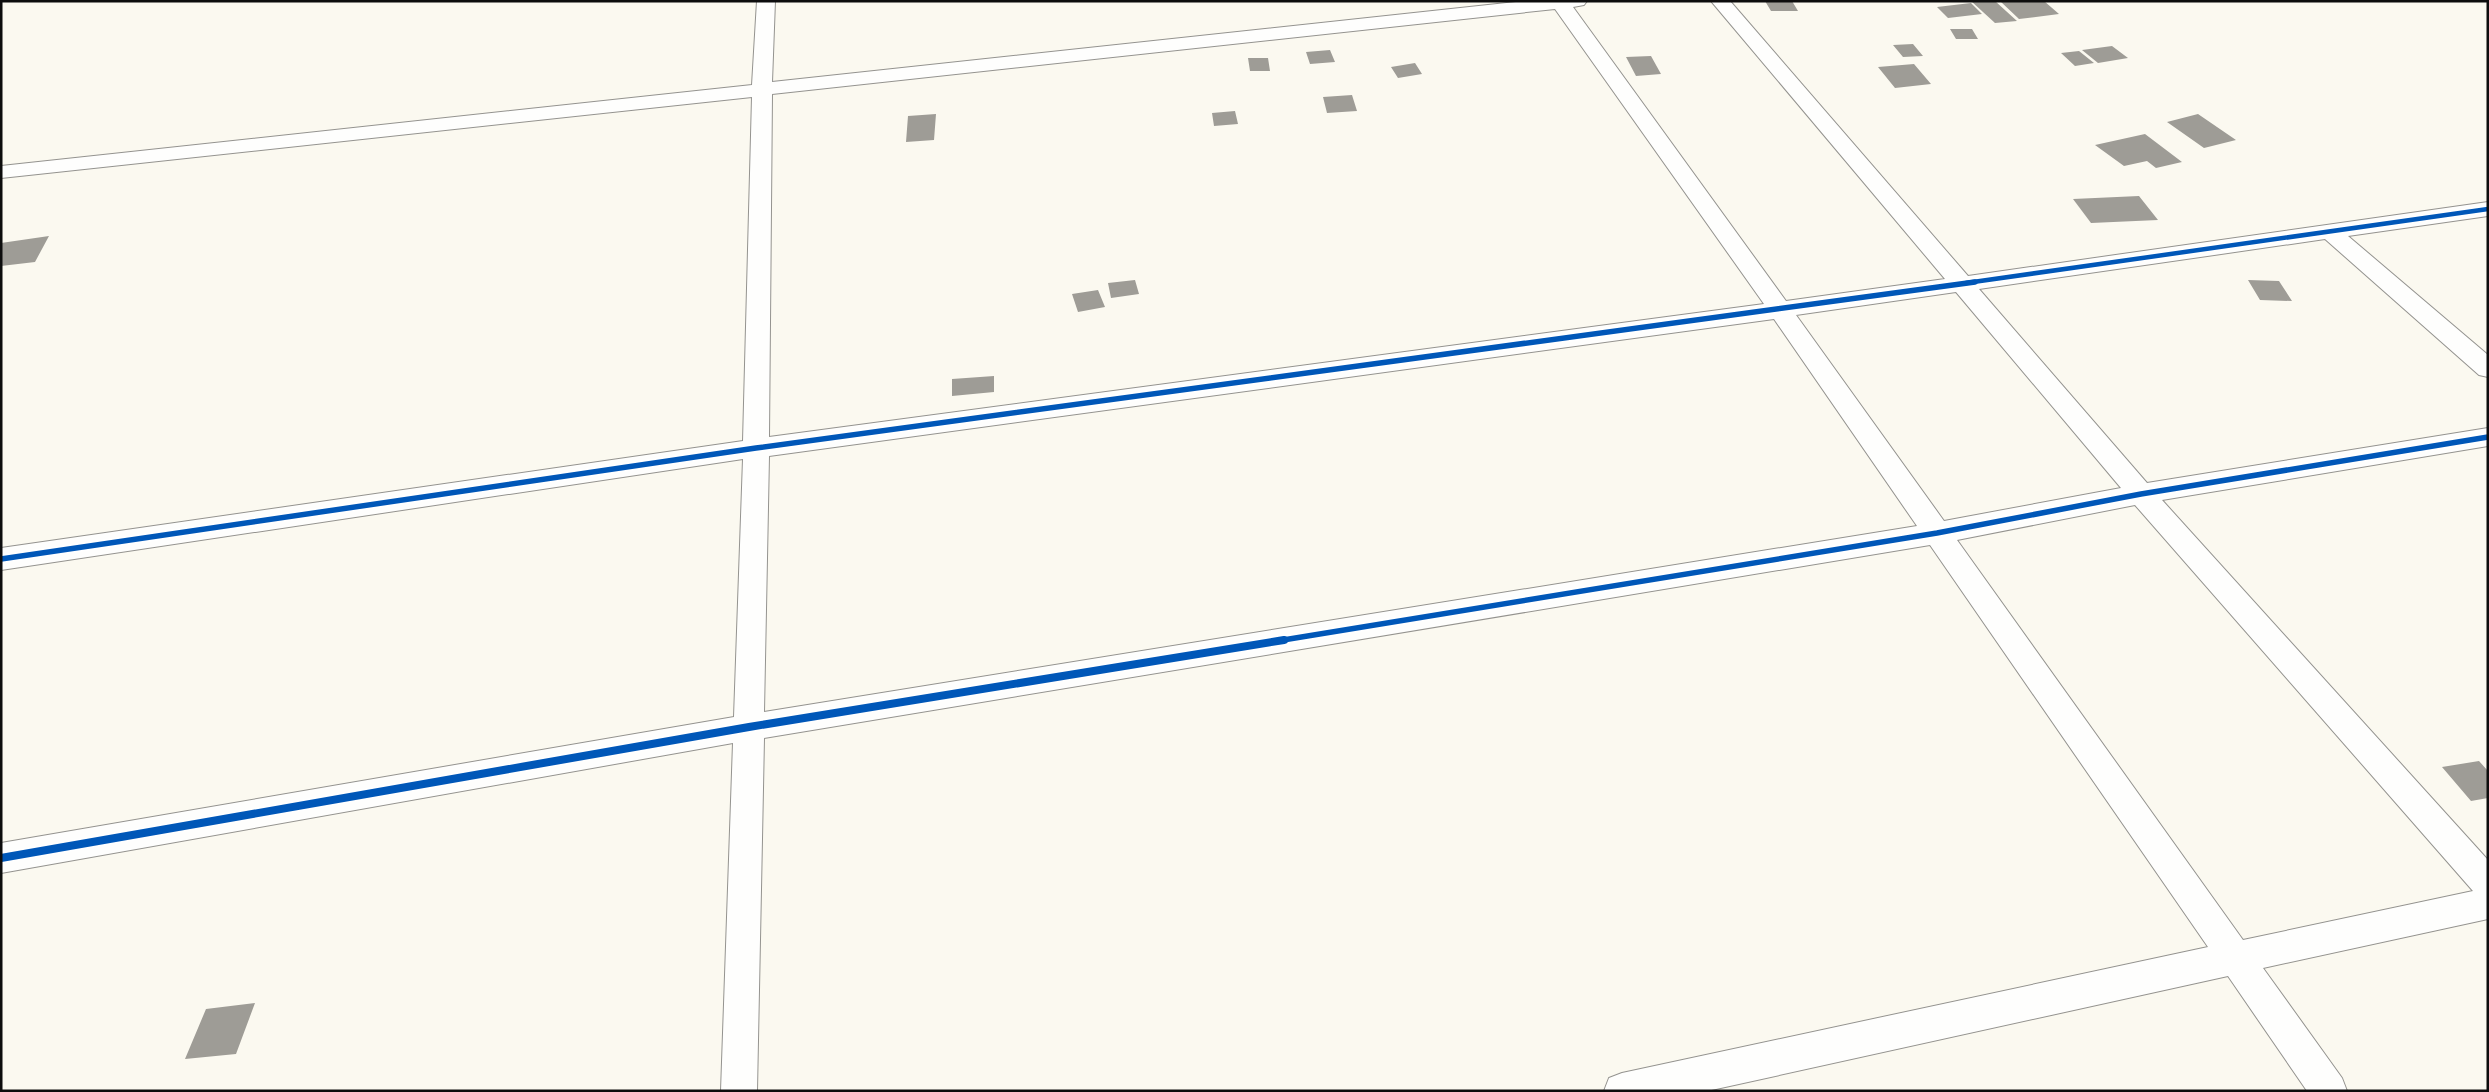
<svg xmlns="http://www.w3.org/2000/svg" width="2489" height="1092" font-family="'Roboto Serif',serif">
<rect width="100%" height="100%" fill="#fbf9f0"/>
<path fill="#9e9c96" d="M1765 1H1792L1798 11H1771Z
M1971 1H1995L2017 21 1995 23Z
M2000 1H2044L2059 14 2019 19Z
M1971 3 1982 14 1948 18 1937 7Z
M1950 29H1972L1978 39H1956Z
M1913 44 1923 56 1903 57 1893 45Z
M2112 46 2128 58 2098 63 2082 50Z
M1330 50 1335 62 1310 64 1306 52Z
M2079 51 2094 63 2075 66 2061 53Z
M1651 56 1661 74 1636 76 1626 57Z
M1248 58H1268L1270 71H1250Z
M1415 63 1422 74 1398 78 1391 67Z
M1914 64 1931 84 1895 88 1878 67Z
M1352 95 1357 111 1327 113 1323 97Z
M1235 111 1238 124 1214 126 1212 113Z
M936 114 934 140 906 142 908 116Z
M2198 114 2236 140 2204 148 2167 122Z
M2145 134 2182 162 2156 168 2147 161 2124 166 2095 145Z
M2139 196 2158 220 2091 223 2073 199Z
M49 236 35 262 1 266V243Z
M1135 280 1139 294 1111 298 1108 283Z
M2248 280 2279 281 2292 301 2260 300Z
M1098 290 1105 307 1078 312 1072 294Z
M994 376V392L952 396V379Z
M2479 761 2488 771V798L2471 801 2442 767Z
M255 1003 236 1054 185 1059 206 1009Z"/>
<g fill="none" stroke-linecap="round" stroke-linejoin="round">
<defs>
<path id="street" d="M757 1H775L772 82 1525 1H1587L1584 5 1573 7 1786 301 1945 279 1711 1H1730L1968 276 2488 202V216L2348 236 2488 355V377L2479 375 2325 239 1979 289 2147 483 2488 428V446L2162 500 2488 860V919L2263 968 2342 1078 2347 1091H2307L2228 976 1707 1091H1604L1609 1078 1622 1073 2208 947 1930 545 764 738 757 1091H721L733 743 1 873V843L734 717 743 459 1 570V548L743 441 752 97 1 178V166L752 85ZM1555 9 1764 304 769 437 772 94ZM1956 292 2121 488 1944 521 1796 315ZM1774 319 1917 526 764 712 769 456ZM2135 505 2473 891 2243 940 1957 540Z"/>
</defs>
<use href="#street" stroke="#94938f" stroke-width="2"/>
<use href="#street" fill="#fefefd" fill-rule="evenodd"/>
<defs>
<path id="cycleway-far2" d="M1966 283 2488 209"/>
<path id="cycleway-far1" d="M1 559 756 448 1975 282
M1277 641 1937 533 2141 494 2488 437"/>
<path id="cycleway" d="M1 858 749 727 1284 640"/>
</defs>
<use href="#cycleway-far2" stroke="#fff" stroke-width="7"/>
<use href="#cycleway-far1" stroke="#fff" stroke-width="9"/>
<use href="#cycleway" stroke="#fff" stroke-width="11"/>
<use href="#cycleway-far2" stroke="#0057b8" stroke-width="4.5"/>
<use href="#cycleway-far1" stroke="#0057b8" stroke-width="5.5"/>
<use href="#cycleway" stroke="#0057b8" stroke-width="8"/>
</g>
<rect width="2489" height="1092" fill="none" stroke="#0d0d0d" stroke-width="5"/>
</svg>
